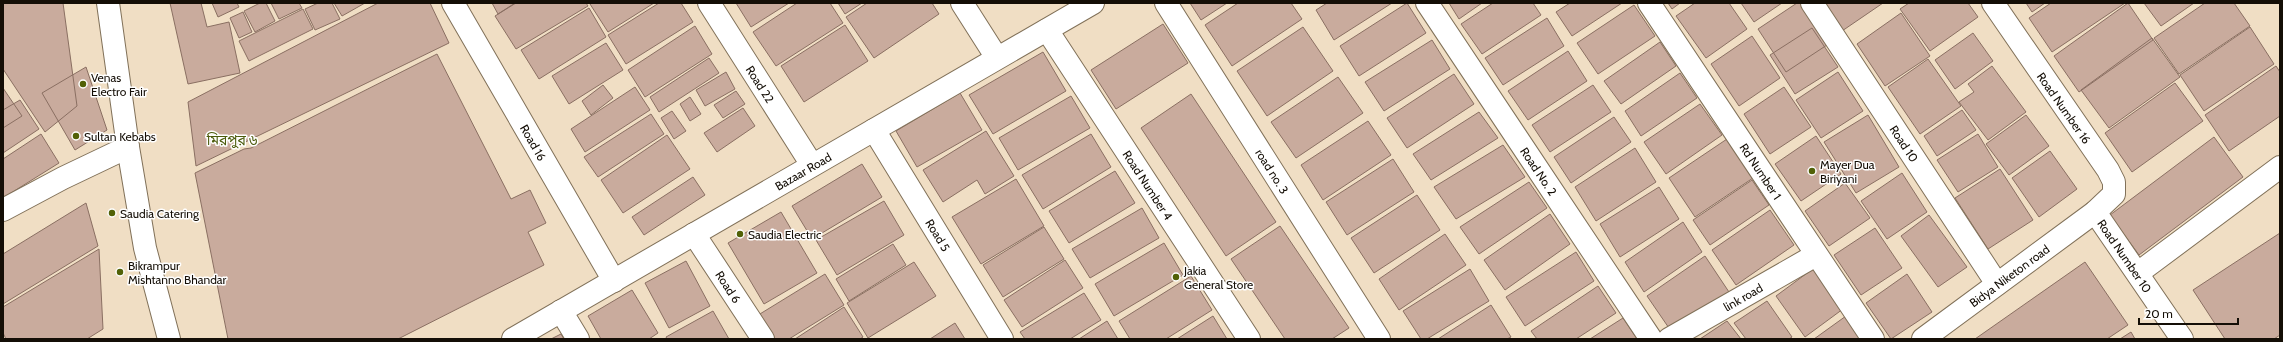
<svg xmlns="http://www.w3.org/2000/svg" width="2283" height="342" font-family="Cabin,'Noto Sans Bengali',sans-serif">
<rect width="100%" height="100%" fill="#f0dec4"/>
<path fill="#c9ab9d" stroke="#8a6f62" d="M3 3H63L77 106 45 132 3 69Z
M170 3H201L207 27 229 22 240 73 188 84Z
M212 3H237L239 7 218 17Z
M260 3H266L275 21 255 32 244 11Z
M271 3H299L302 8 279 19Z
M318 3H332L340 19 315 30 305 9Z
M334 3H365L342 16Z
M378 3H430L449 43 196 166 188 102Z
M492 3H515L498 14Z
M516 3H586L588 6 516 49 495 16Z
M592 3H654L608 32 590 4Z
M659 3H681L693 22 626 64 608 35Z
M736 3H789L751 27Z
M797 3H830L843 23 776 66 753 32Z
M838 3H862L845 14Z
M867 3H932L939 14 874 58 846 17Z
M1190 3H1227L1201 20Z
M1238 3H1291L1302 19 1232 66 1205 25Z
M1327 3H1392L1334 40 1316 10Z
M1407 3 1426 33 1359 76 1340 46Z
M1449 3H1482L1459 19Z
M1493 3H1533L1541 15 1482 54 1461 24Z
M1570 3H1622L1572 36 1556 12Z
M1668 3H1680L1672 9Z
M1695 3H1729L1747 29 1706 58 1676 16Z
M1741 3H1782L1754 22Z
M1797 3H1804L1830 43 1786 72 1758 29Z
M1823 3H1883L1842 31Z
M1909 3H1968L1978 17 1930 51 1900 9Z
M2026 3H2045L2032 12Z
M2051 3H2125L2052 52 2029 18Z
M2128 3 2153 40 2079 92 2054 56Z
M2144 3H2194L2161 26Z
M2205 3H2234L2250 26 2179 74 2154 38Z
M1634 5 1655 36 1598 74 1577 43Z
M589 8 606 37 539 79 521 50Z
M303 9 313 29 249 61 239 41Z
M243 12 252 32 239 38 230 18Z
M1901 13 1930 56 1885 86 1857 44Z
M1547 18 1564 46 1503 85 1485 58Z
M1163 24 1188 63 1116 109 1091 70Z
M845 25 868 61 804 102 781 66Z
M695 26 712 54 645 97 628 70Z
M1303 27 1333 71 1267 116 1237 71Z
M2250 27 2274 64 2204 111 2180 75Z
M1812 28 1838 67 1795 94 1770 55Z
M1973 33 1993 61 1955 89 1935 60Z
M1752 36 1780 78 1739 106 1711 64Z
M2152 38 2180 77 2109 128 2081 90Z
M1432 40 1450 69 1384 111 1365 82Z
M1660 42 1676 66 1621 104 1604 81Z
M606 43 623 70 569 104 552 76Z
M1568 51 1587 81 1528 120 1508 91Z
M1043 52 1066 91 993 134 969 95Z
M437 54 511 199 530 190 546 223 528 232 544 265 398 339H228L195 173 244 149 251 148Z
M709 58 719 73 659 112 650 97Z
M1928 59 1961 106 1920 134 1888 87Z
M1992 66 2026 112 1988 140 1959 102 1974 92 1968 84Z
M2276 66 2280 72V116L2229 151 2205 115Z
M86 67 107 130 75 150 42 93Z
M726 72 735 89 705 106 696 90Z
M1838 72 1863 111 1821 138 1796 100Z
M1680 73 1697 98 1641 136 1625 111Z
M1454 74 1474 104 1407 148 1387 118Z
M1338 77 1363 113 1296 158 1271 122Z
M2175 83 2203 121 2132 172 2105 133Z
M603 85 613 98 591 115 582 101Z
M1593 85 1611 112 1550 152 1532 125Z
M635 87 650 110 585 152 571 129Z
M1784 87 1811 127 1770 154 1744 114Z
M3 88 22 116 3 128Z
M736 91 745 104 723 118 714 105Z
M960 93 982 130 917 167 896 131Z
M1191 94 1276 222 1226 256 1141 128Z
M1071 96 1090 128 1018 170 999 138Z
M690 97 701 114 690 121 680 104Z
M20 100 39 129 3 153V110Z
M1700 104 1722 135 1666 174 1644 142Z
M743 108 755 126 717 152 704 133Z
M1962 110 1976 130 1937 156 1924 136Z
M672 111 686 131 674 139 661 118Z
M1479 112 1498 138 1431 180 1413 154Z
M651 114 664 134 598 177 584 157Z
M1868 115 1899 167 1856 193 1824 142Z
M2026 115 2049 146 2009 175 1986 144Z
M1614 117 1631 142 1571 183 1554 157Z
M1368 121 1391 155 1323 200 1301 165Z
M986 131 1014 176 985 194 977 180 943 202 923 170Z
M41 134 59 163 3 198V159Z
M1091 134 1111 167 1043 209 1022 175Z
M1978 134 1998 167 1958 192 1937 160Z
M667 135 690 169 623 213 601 180Z
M1816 136 1841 174 1801 201 1775 164Z
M2214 137 2243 177 2139 255 2110 215Z
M1727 139 1753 178 1695 217 1669 178Z
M1503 145 1525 177 1456 219 1434 187Z
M1635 148 1656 182 1596 221 1575 187Z
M2050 151 2077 189 2039 217 2012 178Z
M1393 159 1414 192 1347 235 1326 202Z
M862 164 882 197 812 239 792 206Z
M2000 169 2033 220 1988 249 1955 198Z
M1115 171 1135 203 1069 243 1049 211Z
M1902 173 1927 212 1887 239 1861 201Z
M693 177 705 195 644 235 632 217Z
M1016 179 1044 226 981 264 952 217Z
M1752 180 1769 205 1710 245 1693 220Z
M1529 182 1547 208 1479 254 1460 227Z
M1845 183 1870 218 1829 246 1805 211Z
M1659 187 1679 219 1620 257 1600 224Z
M1417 195 1440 230 1374 273 1351 238Z
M884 201 904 235 837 275 816 240Z
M86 203 98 246 3 304V254Z
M1142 208 1159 238 1090 278 1072 249Z
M1770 210 1794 245 1736 285 1712 250Z
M781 212 817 273 764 304 728 243Z
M1550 214 1570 244 1505 290 1484 260Z
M1929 215 1967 267 1938 287 1901 236Z
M1683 222 1702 252 1644 292 1625 262Z
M1280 226 1349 328 1332 339H1285L1231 259Z
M1044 227 1064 259 1003 297 983 265Z
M1875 228 1902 268 1861 295 1834 255Z
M2280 233V335L2274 339H2225L2193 290Z
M1445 234 1466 265 1399 310 1379 279Z
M1164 243 1183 275 1114 316 1095 284Z
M893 244 906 265 849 301 836 279Z
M99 249 103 329 87 339H6L3 333V307Z
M1576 252 1594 281 1525 326 1506 297Z
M1705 256 1729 292 1671 331 1647 296Z
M1065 260 1083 288 1022 327 1004 300Z
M686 261 710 306 669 328 645 283Z
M914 262 936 296 868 338 847 303Z
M2085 262 2128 325 2107 339H1975Z
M1814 268 1843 309 1805 337 1776 296Z
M1470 269 1489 301 1427 339H1421L1403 311Z
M825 274 844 305 789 339H774L755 317Z
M1907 274 1932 312 1891 339 1866 303Z
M1191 276 1212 310 1166 339H1130L1119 321Z
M1598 286 1616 313 1576 339H1537L1531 331Z
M632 290 658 333 649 339H601L588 316Z
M1084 293 1101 320 1070 339H1025L1020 332Z
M1767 301 1792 337 1789 339H1746L1734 323Z
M1491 305 1511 337 1507 339H1438Z
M844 307 863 337 860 339H795Z
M713 311 729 339H667L666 337Z
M1213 316 1227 339H1177Z
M1846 316 1862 339H1814Z
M1623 318 1637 339H1590Z
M1107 321 1118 339H1079Z
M1727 321 1741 339H1700Z
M955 323 965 339H930Z
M2131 332 2135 339H2120Z
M561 334 564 339H551Z"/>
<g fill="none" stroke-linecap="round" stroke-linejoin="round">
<defs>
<g id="minor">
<path id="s1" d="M453 3 614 281"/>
<path id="s2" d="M709 3 812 165"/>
<path d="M962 3 997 58"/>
<path id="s3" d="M1166 3 1379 339"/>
<path id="s4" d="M1427 3 1651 339"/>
<path id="s5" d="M1649 3 1873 339"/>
<path id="s6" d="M1812 3 1997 284"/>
<path id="s7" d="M1047 30 1249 339"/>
<path id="s8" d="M874 130 1002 339"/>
<path d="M3 210 63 178 128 147"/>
<path id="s9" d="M2095 212 2182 339"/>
<path id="s10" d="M694 234 763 339"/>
<path d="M2138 273 2280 167"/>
<path d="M561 311 578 339"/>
<path id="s11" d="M513 339 1093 3"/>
<path id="s12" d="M1669 339 1816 255"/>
<path id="s13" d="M1923 339 2095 212 2114 194V182L2108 170 1993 3"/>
</g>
<path id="tertiary" d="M108 3 128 147 145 248 169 339"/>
</defs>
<use href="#minor" stroke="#817159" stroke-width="24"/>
<use href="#tertiary" stroke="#817159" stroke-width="24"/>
<use href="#minor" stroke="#fff" stroke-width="22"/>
<use href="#tertiary" stroke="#fff" stroke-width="22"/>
</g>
<g fill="#516107" stroke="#fff" stroke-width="1.5">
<circle cx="83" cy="84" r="4"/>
<circle cx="76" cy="136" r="4"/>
<circle cx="1812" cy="171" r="4"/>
<circle cx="112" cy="213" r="4"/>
<circle cx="740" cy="234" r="4"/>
<circle cx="120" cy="272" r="4"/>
<circle cx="1176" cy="277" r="4"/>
</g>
<g text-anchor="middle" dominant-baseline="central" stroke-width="3" stroke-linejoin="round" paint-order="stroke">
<g font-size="12" fill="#140e06" stroke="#fff" text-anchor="start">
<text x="91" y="77">Venas<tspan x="91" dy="14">Electro Fair</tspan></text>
<text x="84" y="136">Sultan Kebabs</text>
<text x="1820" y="164">Mayer Dua<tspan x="1820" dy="14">Biriyani</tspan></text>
<text x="120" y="213">Saudia Catering</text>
<text x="748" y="234">Saudia Electric</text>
<text x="128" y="265">Bikrampur<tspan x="128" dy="14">Mishtanno Bhandar</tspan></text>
<text x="1184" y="270">Jakia<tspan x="1184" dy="14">General Store</tspan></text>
</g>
<g font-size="12" fill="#140e06" stroke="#fff">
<text stroke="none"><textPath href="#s2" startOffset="96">Road 22</textPath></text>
<text transform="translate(2064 108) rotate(55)">Road Number 16</text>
<text stroke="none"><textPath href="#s1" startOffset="161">Road 16</textPath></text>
<text stroke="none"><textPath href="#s6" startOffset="168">Road 10</textPath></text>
<text stroke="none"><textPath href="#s11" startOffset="335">Bazaar Road</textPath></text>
<text stroke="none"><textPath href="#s3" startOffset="199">road no. 3</textPath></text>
<text stroke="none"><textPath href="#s4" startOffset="202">Road No. 2</textPath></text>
<text stroke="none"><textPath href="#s5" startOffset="202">Rd Number 1</textPath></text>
<text stroke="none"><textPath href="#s7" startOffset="185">Road Number 4</textPath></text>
<text stroke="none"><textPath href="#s8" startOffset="123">Road 5</textPath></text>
<text stroke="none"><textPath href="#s9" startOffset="53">Road Number 10</textPath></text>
<text stroke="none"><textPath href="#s13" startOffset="107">Bidya Niketon road</textPath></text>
<text stroke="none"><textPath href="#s10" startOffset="63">Road 6</textPath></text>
<text stroke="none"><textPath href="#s12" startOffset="85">link road</textPath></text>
</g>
<g font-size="14" fill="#4c5c0d" stroke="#fff">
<text x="232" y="140">মিরপুর ৬</text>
</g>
</g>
<rect width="2283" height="342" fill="none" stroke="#140e06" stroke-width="8"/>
<path d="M2139 318v6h99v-6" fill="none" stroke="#140e06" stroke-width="2"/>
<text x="2145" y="318" font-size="12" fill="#140e06" stroke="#ffffff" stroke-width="3" paint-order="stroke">20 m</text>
</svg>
